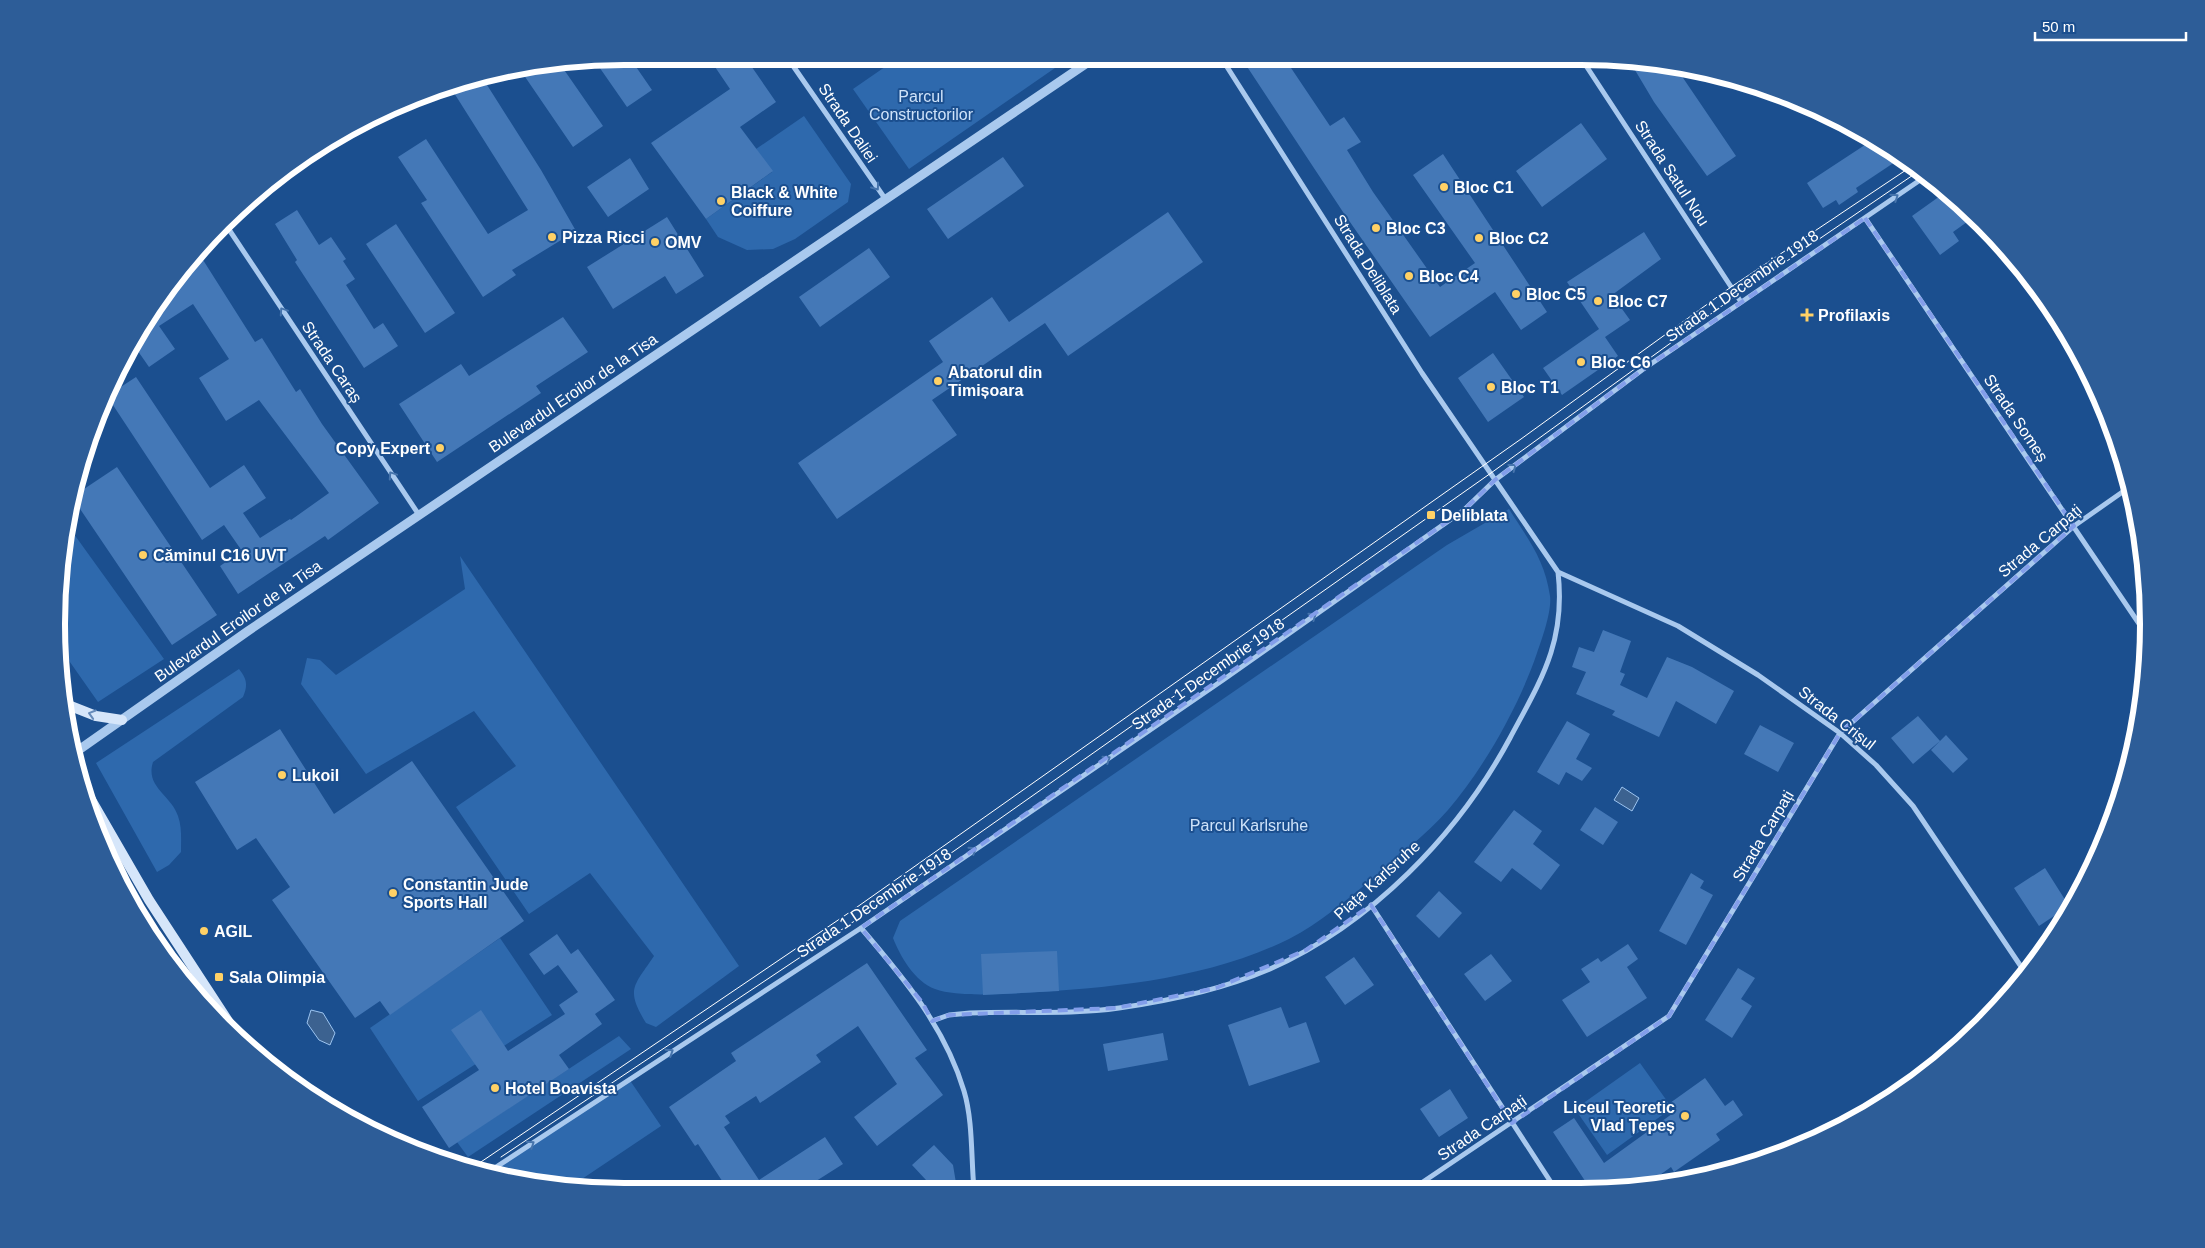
<svg xmlns="http://www.w3.org/2000/svg" width="2205" height="1248" font-family="Helvetica,sans-serif">
<rect width="100%" height="100%" fill="#1b4f8f"/>
<path fill="#2e69ad" d="M1068 59 909 169 853 89 895 60Z
M804 116 851 184 848 202 795 239 773 249 747 250 718 237 706 219 772 172 756 149Z
M1509 509C1528 539 1545 560 1550 596 1552 611 1542 639 1537 653 1519 706 1484 768 1448 810 1426 835 1397 857 1372 879 1345 901 1320 923 1289 939 1207 979 1113 988 1022 993 998 994 957 997 935 989 915 982 900 956 893 938L900 921 1447 545Z
M66 523 164 659 98 702 58 645 61 550Z
M460 556 739 966 656 1027 646 1023C625 989 634 986 654 956L590 873 529 914 456 807 516 766 474 711 366 774 301 684 307 658 320 660 336 675 465 589Z
M239 669C247 679 248 685 243 697L153 762C145 787 171 795 178 816 182 827 181 840 181 852L169 865 157 872 96 763Z
M500 938 552 1015 418 1101 370 1028Z
M619 1036 631 1049 468 1157 457 1142Z
M1640 1063 1672 1108 1607 1155 1575 1109Z
M629 1079 661 1126 570 1187 490 1171Z"/>
<path fill="#3c6290" stroke="#9cc4f0" d="M1622 787 1639 798 1632 811 1614 800Z
M311 1010 323 1013 335 1033 330 1045 319 1040 307 1023Z"/>
<path fill="#4478b7" d="M1242 59H1285L1330 126 1344 117 1361 142 1347 150 1373 192 1440 287 1475 263 1413 175 1443 154 1547 312 1521 330 1495 292 1430 337 1343 212Z
M747 60 776 102 740 127 773 171 706 219 651 143 730 89 711 61Z
M1629 60 1677 69 1736 156 1707 176 1654 102Z
M551 61H558L603 126 573 147 519 68Z
M595 61H632L652 90 627 107Z
M482 77 541 170 576 231 512 270 516 275 483 297 421 203 427 200 398 157 426 139 488 234 528 210 449 85Z
M1581 123 1607 159 1542 207 1516 171Z
M1874 139 1901 158 1856 188 1858 192 1839 205 1836 200 1823 208 1807 183Z
M1003 157 1024 186 948 239 927 209Z
M630 158 649 189 608 217 587 187Z
M1947 191 1974 217 1953 232 1959 241 1940 255 1912 216Z
M297 210 319 245 331 237 346 259 343 261 355 279 346 285 374 329 383 323 398 346 364 368 295 262 297 260 275 224Z
M1168 212 1203 262 1068 356 1045 323 932 400 957 435 837 519 798 463 943 362 929 341 992 297 1009 322Z
M667 217 704 276 676 294 665 276 613 309 587 267Z
M396 224 455 313 425 333 366 244Z
M1644 232 1661 259 1612 295 1630 320 1605 337 1618 356 1562 395 1543 368 1599 329 1567 282Z
M869 248 890 277 820 327 799 297Z
M198 252 255 342 262 338 296 392 300 389 322 424 379 503 328 540 325 536 238 594 220 566 242 551 224 525 202 540 107 396 136 377 210 488 244 465 266 498 243 513 260 538 290 519 291 520 329 493 259 400 226 421 199 378 229 359 193 304 159 326 175 349 149 367 133 344 131 346 152 308Z
M563 317 588 352 536 386 541 393 437 462 399 404 461 364 469 376Z
M1493 353 1524 397 1488 422 1458 378Z
M117 467 217 615 172 645 72 497Z
M1603 630 1631 641 1620 672 1625 674 1620 685 1647 698 1667 657 1692 667 1734 691 1716 724 1676 701 1659 737 1612 715 1615 711 1576 694 1586 672 1572 667 1579 647 1594 652Z
M1918 716 1940 741 1913 764 1891 738Z
M1567 721 1590 734 1576 759 1592 768 1582 781 1566 772 1559 785 1537 772Z
M1760 725 1794 743 1778 772 1744 754Z
M280 729 334 814 412 761 524 921 390 1015 380 1001 355 1018 272 900 290 887 256 838 237 850 195 782Z
M1946 735 1968 759 1953 773 1931 750Z
M1595 807 1618 822 1603 845 1580 830Z
M1514 810 1542 831 1533 844 1560 865 1541 890 1512 868 1501 882 1474 862Z
M2045 868 2069 906 2039 926 2014 888Z
M1691 873 1704 881 1700 888 1713 895 1686 945 1659 931Z
M1439 891 1462 913 1439 938 1416 916Z
M557 934 571 954 578 949 615 1000 595 1014 602 1024 559 1055 569 1069 449 1148 422 1107 479 1070 451 1030 481 1010 508 1051 565 1014 559 1005 578 992 558 965 544 975 529 954Z
M1628 944 1638 959 1627 967 1647 998 1587 1037 1562 1000 1590 982 1581 969 1598 958 1601 962Z
M1057 951 1059 991 983 995 981 954Z
M1491 954 1512 981 1485 1001 1464 974Z
M1354 957 1374 985 1345 1005 1325 977Z
M867 963 927 1050 915 1058 943 1095 877 1146 854 1117 897 1084 858 1026 816 1055 821 1062 760 1103 756 1096 725 1116 730 1123 724 1127 759 1180 825 1137 843 1164 802 1190H728L698 1144 695 1146 669 1107 736 1061 731 1053Z
M1738 968 1755 978 1741 999 1752 1006 1732 1038 1705 1020Z
M1281 1007 1289 1028 1306 1022 1320 1062 1249 1086 1228 1025Z
M1163 1033 1168 1060 1108 1071 1103 1044Z
M1705 1078 1725 1106 1733 1100 1743 1115 1716 1134 1720 1140 1674 1172 1671 1167 1643 1187H1589L1553 1132 1574 1118 1604 1163 1676 1111 1670 1103Z
M1450 1089 1468 1118 1439 1137 1420 1109Z
M934 1145 953 1165 957 1189H927L926 1180 912 1165Z"/>
<g fill="none" stroke-linecap="round" stroke-linejoin="round">
<path stroke="#a9c9ee" stroke-width="5" d="M1581 58 1741 302
M789 60 886 200
M1865 218 2146 634
M224 222 419 515
M1558 572 1678 626 1758 675 1840 733 1876 765 1913 806 2024 971
M1371 905 1554 1187
M861 928C903 977 945 1027 964 1091 973 1121 971 1158 974 1189
M932 1021 949 1015 970 1013C1019 1011 1070 1015 1119 1008 1169 1001 1223 989 1270 969 1371 924 1458 835 1510 738 1541 680 1566 642 1558 572L1422 373 1222 59
M490 1171 861 928 1223 680 1464 510 1495 480 1642 370 1926 176
M1414 1188 1669 1016 1840 733 2074 526 2131 486"/>
<path stroke="#a9c9ee" stroke-width="9" d="M73 754 248 631 1093 59"/>
<path stroke="#d6e6fa" stroke-width="10" d="M63 703 96 716 122 720
M82 784 149 900 243 1044"/>
<path stroke="#fff" stroke-width="1" d="M501 1157 856 920 1491 473 1737 295 1919 171
M472 1168 850 912 1521 439 1731 287 1912 166"/>
</g>
<defs><path id="oneway-chevron" d="M-2-3.5L2.5 0L-2 3.5" fill="none" stroke-width="1.6" stroke-linecap="round" stroke-linejoin="round" transform="scale(1.25)"/></defs>
<g stroke="#4674ac">
<use href="#oneway-chevron" transform="translate(876 187) rotate(54)"/>
<use href="#oneway-chevron" transform="translate(1895 197) rotate(-34)"/>
<use href="#oneway-chevron" transform="translate(283 311) rotate(-124)"/>
<use href="#oneway-chevron" transform="translate(1513 467) rotate(-37)"/>
<use href="#oneway-chevron" transform="translate(392 475) rotate(-124)"/>
<use href="#oneway-chevron" transform="translate(1313 616) rotate(-35)"/>
<use href="#oneway-chevron" transform="translate(1107 759) rotate(-34)"/>
<use href="#oneway-chevron" transform="translate(973 850) rotate(-34)"/>
<use href="#oneway-chevron" transform="translate(670 1052) rotate(-33)"/>
<use href="#oneway-chevron" transform="translate(531 1144) rotate(-34)"/>
</g>
<use stroke="#668bba" href="#oneway-chevron" transform="translate(92 714) rotate(-163)"/>
<path fill="none" stroke="#839eea" stroke-width="4" stroke-dasharray="10 6" stroke-linejoin="round" d="M1865 218 2074 526 1840 733 1669 1016 1512 1123 1371 905 1306 950 1216 988 1116 1008 949 1015 932 1021 922 1002 861 928 1464 510 1495 480 1642 370Z"/>
<g fill="#ffd166" stroke="#1b4f8f" stroke-width="2">
<circle cx="1444" cy="187" r="5"/>
<circle cx="721" cy="201" r="5"/>
<circle cx="1376" cy="228" r="5"/>
<circle cx="552" cy="237" r="5"/>
<circle cx="1479" cy="238" r="5"/>
<circle cx="655" cy="242" r="5"/>
<circle cx="1409" cy="276" r="5"/>
<circle cx="1516" cy="294" r="5"/>
<circle cx="1598" cy="301" r="5"/>
<path d="M1804.5 307.5h5v5h5v5h-5v5h-5v-5h-5v-5h5z"/>
<circle cx="1581" cy="362" r="5"/>
<circle cx="938" cy="381" r="5"/>
<circle cx="1491" cy="387" r="5"/>
<circle cx="440" cy="448" r="5"/>
<rect x="1426" y="510" width="10" height="10" rx="2.5"/>
<circle cx="143" cy="555" r="5"/>
<circle cx="282" cy="775" r="5"/>
<circle cx="393" cy="893" r="5"/>
<circle cx="204" cy="931" r="5"/>
<rect x="214" y="972" width="10" height="10" rx="2.5"/>
<circle cx="495" cy="1088" r="5"/>
<circle cx="1685" cy="1116" r="5"/>
</g>
<g text-anchor="middle" dominant-baseline="central" stroke-width="4" stroke-linejoin="round" paint-order="stroke">
<g font-size="16" fill="#cfe3fa" stroke="#1b4f8f">
<text x="921" y="96">Parcul<tspan x="921" dy="18">Constructorilor</tspan></text>
<text x="1249" y="825">Parcul Karlsruhe</text>
</g>
<g font-size="16" fill="#fff" stroke="#1b4f8f">
<text transform="translate(848 123) rotate(56)">Strada Daliei</text>
<text transform="translate(1672 173) rotate(57)">Strada Satul Nou</text>
<text transform="translate(1368 264) rotate(58)">Strada Deliblata</text>
<text transform="translate(1742 286) rotate(-35)">Strada 1 Decembrie 1918</text>
<text transform="translate(332 362) rotate(56)">Strada Caraș</text>
<text transform="translate(573 393) rotate(-34)">Bulevardul Eroilor de la Tisa</text>
<text transform="translate(2016 418) rotate(56)">Strada Someș</text>
<text transform="translate(2040 541) rotate(-40)">Strada Carpați</text>
<text transform="translate(238 621) rotate(-35)">Bulevardul Eroilor de la Tisa</text>
<text transform="translate(1208 674) rotate(-35)">Strada 1 Decembrie 1918</text>
<text transform="translate(1837 718) rotate(38)">Strada Crișul</text>
<text transform="translate(1763 836) rotate(-59)">Strada Carpați</text>
<text transform="translate(1377 880) rotate(-42)">Piața Karlsruhe</text>
<text transform="translate(874 903) rotate(-34)">Strada 1 Decembrie 1918</text>
<text transform="translate(1482 1128) rotate(-34)">Strada Carpați</text>
</g>
<g font-size="16" font-weight="bold" fill="#fff" stroke="#1b4f8f" text-anchor="start">
<text x="1454" y="187">Bloc C1</text>
<text x="731" y="192">Black &amp; White<tspan x="731" dy="18">Coiffure</tspan></text>
<text x="1386" y="228">Bloc C3</text>
<text x="562" y="237">Pizza Ricci</text>
<text x="1489" y="238">Bloc C2</text>
<text x="665" y="242">OMV</text>
<text x="1419" y="276">Bloc C4</text>
<text x="1526" y="294">Bloc C5</text>
<text x="1608" y="301">Bloc C7</text>
<text x="1818" y="315">Profilaxis</text>
<text x="1591" y="362">Bloc C6</text>
<text x="948" y="372">Abatorul din<tspan x="948" dy="18">Timișoara</tspan></text>
<text x="1501" y="387">Bloc T1</text>
<text x="430" y="448" text-anchor="end">Copy Expert</text>
<text x="1441" y="515">Deliblata</text>
<text x="153" y="555">Căminul C16 UVT</text>
<text x="292" y="775">Lukoil</text>
<text x="403" y="884">Constantin Jude<tspan x="403" dy="18">Sports Hall</tspan></text>
<text x="214" y="931">AGIL</text>
<text x="229" y="977">Sala Olimpia</text>
<text x="505" y="1088">Hotel Boavista</text>
<text x="1675" y="1107" text-anchor="end">Liceul Teoretic<tspan x="1675" dy="18">Vlad Țepeș</tspan></text>
</g>
</g>
<path d="M0 0H2205V1248H0ZM624 65H1581A559 559 0 0 1 2140 624V624A559 559 0 0 1 1581 1183H624A559 559 0 0 1 65 624V624A559 559 0 0 1 624 65Z" fill="#2d5d98" fill-rule="evenodd"/>
<path fill="none" stroke="#fff" stroke-width="6" d="M624 65H1581A559 559 0 0 1 2140 624V624A559 559 0 0 1 1581 1183H624A559 559 0 0 1 65 624V624A559 559 0 0 1 624 65Z"/>
<path d="M2035 32v8h151v-8" fill="none" stroke="#ffffff" stroke-width="2.5"/>
<text x="2042" y="32" font-size="15" fill="#ffffff" stroke="#1b4f8f" stroke-width="4" paint-order="stroke">50 m</text>
</svg>
